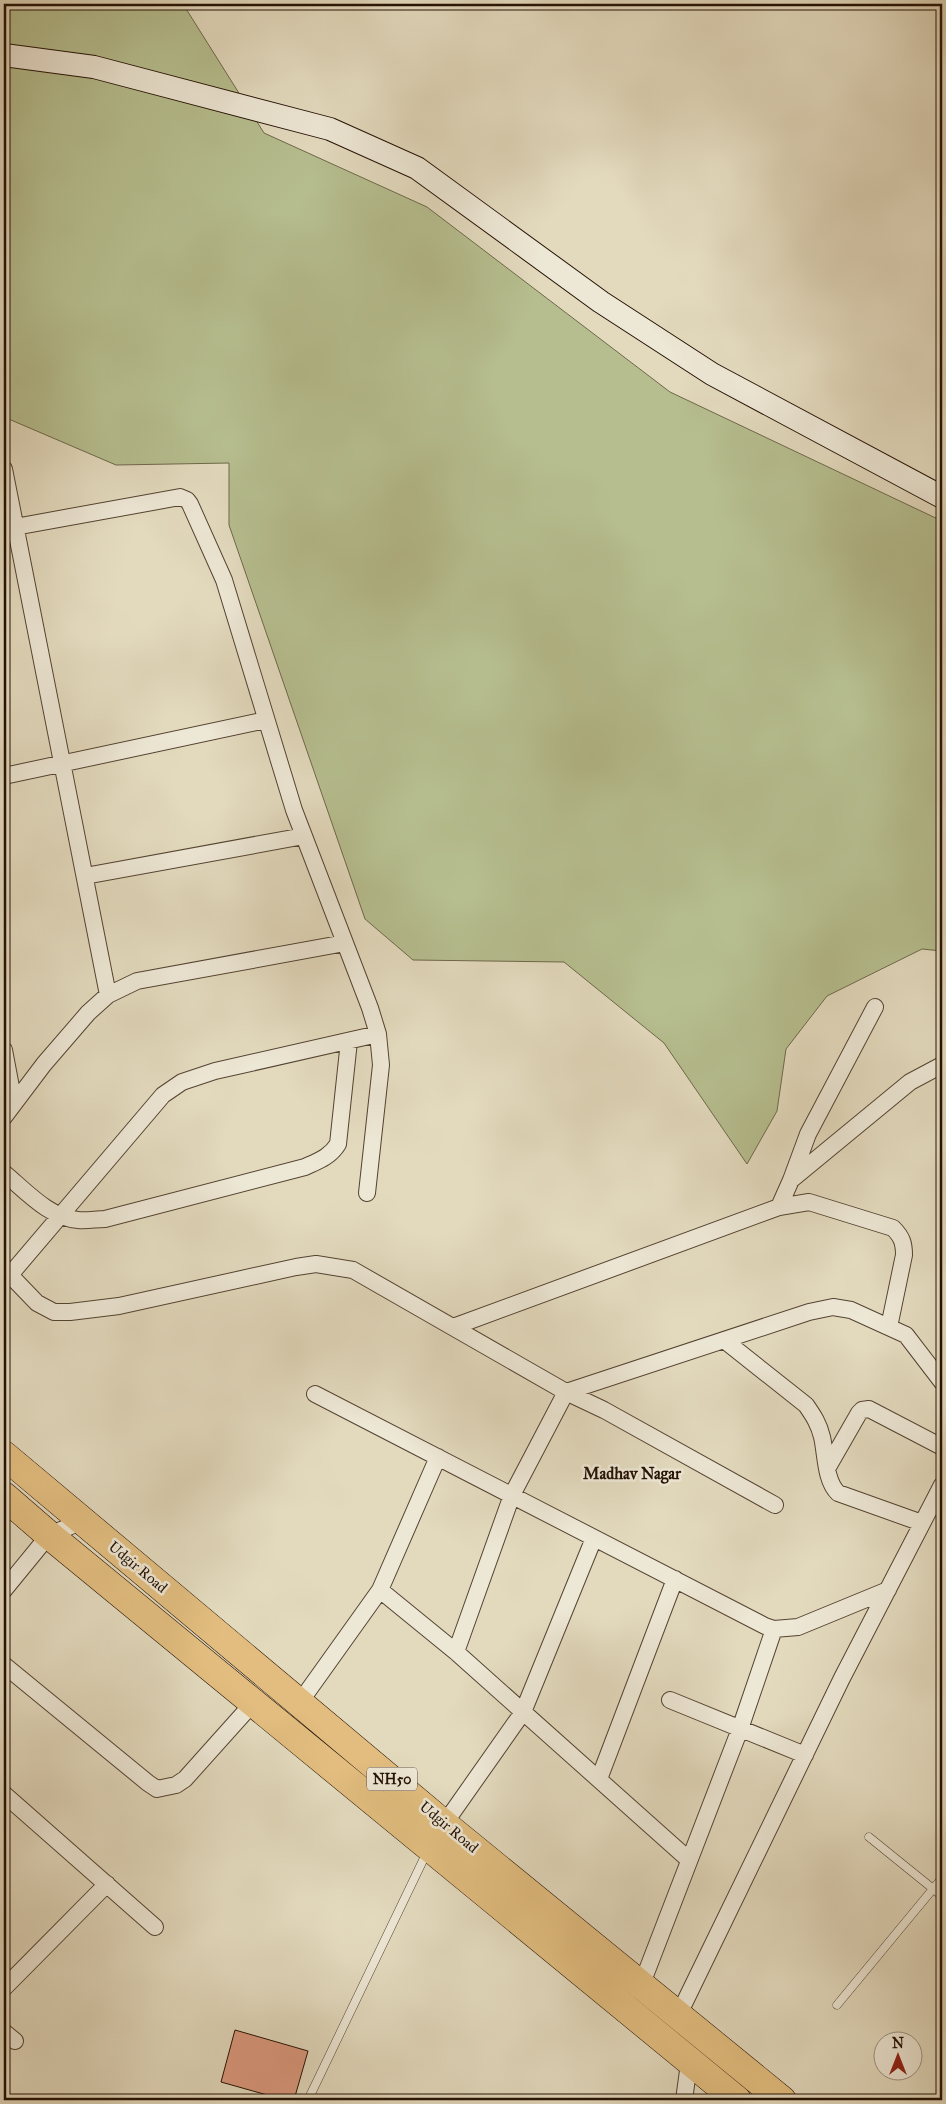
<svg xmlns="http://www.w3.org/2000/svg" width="946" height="2104" font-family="'IM FELL Great Primer',serif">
<rect width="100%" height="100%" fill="#e3dabe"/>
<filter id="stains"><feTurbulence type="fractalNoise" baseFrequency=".004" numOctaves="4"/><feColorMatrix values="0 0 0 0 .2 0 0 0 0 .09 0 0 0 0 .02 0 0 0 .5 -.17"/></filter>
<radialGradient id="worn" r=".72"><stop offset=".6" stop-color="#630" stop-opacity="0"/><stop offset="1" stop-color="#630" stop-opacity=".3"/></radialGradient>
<path fill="#b6be8f" stroke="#6d684a" d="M4 4H183L264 133 427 207 670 392 942 521V951L922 949 827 996 786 1049 777 1111 747 1164 664 1043 564 962 413 960 365 919 229 525V463L116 465 4 417Z"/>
<path fill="#db997e" stroke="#241104" d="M235 2030 308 2051 294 2100H285L221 2082Z"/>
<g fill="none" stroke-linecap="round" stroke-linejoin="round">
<defs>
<path id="lane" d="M869 1837 942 1896
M837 2005 942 1878
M308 2100 427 1852"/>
<path id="street" d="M4 469 108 995
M15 527 180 497 187 500 190 504 224 580 294 810 370 1008 378 1034 381 1065 367 1193
M4 776 266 720
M85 876 304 836
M4 1050 14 1103
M4 1117 44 1064 88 1013 108 995 137 981 345 943
M4 1173C25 1190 49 1218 78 1220 87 1221 96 1219 105 1219L305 1167C318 1161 330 1157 338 1144L349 1041
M791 1180 808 1134 875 1007
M779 1207 791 1180 910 1082 942 1065
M10 1275 37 1303 54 1312H70L119 1306 296 1267 316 1264 353 1270 566 1392 604 1410 775 1505
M4 1282 163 1095 182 1082 215 1071 378 1034
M453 1327 779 1207 809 1202 893 1228C902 1237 904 1243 904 1255L889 1327
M724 1340 806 1405C813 1415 819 1424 822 1437 826 1454 825 1481 838 1493L922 1523
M315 1394 765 1626 774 1629 798 1627 888 1590
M828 1467 859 1413 862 1410 869 1409 942 1447
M4 1590 49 1535 83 1521
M380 1590 456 1652 689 1860
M456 1652 512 1495 566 1392 809 1312 833 1307 851 1310 906 1335 942 1382
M4 1665 148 1783 157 1789 176 1785 185 1779 253 1703
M670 1700 805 1755
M300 1702 380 1590 438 1457
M599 1779 675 1579
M4 1794 155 1927
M440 1830 523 1712 594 1538
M641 1986 740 1729 774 1629
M4 1988 107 1884
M678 2016 842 1678 942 1485
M4 2032 15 2041
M684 2100 690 2056"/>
<path id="secondary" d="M4 55 94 67 330 129 417 168 601 302 712 374 942 497"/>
<path id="highway" d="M4 1455 444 1824 782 2100
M4 1496 49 1535 737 2100"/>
</defs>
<use href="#lane" stroke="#544332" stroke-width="9"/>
<use href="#street" stroke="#544332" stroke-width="18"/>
<use href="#secondary" stroke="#241104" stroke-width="24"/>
<use href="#highway" stroke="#241104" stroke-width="29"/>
<use href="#lane" stroke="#ede7d5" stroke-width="8"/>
<use href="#street" stroke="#ede7d5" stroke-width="16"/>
<use href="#secondary" stroke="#ede7d5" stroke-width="22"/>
<use href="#highway" stroke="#e2bd7f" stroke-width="28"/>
</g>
<g text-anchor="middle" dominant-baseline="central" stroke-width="5" stroke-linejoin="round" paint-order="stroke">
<rect fill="#ede7d5" stroke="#605143" stroke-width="1" x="367" y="1767.5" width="50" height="23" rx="4"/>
<g font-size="14" font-weight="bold" fill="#241104">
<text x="392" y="1779">NH50</text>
</g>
<g font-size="15" fill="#241104" stroke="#ede7d5">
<text transform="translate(138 1567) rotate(40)">Udgir Road</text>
<text transform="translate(449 1827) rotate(40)">Udgir Road</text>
</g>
<g font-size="16" font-weight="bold" fill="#241104" stroke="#ede7d5">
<text x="632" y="1473">Madhav Nagar</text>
</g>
</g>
<rect width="946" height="2104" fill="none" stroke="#e3dabe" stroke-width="20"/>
<rect x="5" y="5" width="936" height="2094" fill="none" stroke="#241104" stroke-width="2.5"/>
<rect x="10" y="10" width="926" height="2084" fill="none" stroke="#241104"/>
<g transform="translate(898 2056)"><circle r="24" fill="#ede7d5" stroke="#9d9181"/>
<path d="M0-4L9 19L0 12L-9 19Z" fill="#8f2418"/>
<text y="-8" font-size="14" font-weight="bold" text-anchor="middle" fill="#241104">N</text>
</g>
<rect width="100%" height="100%" filter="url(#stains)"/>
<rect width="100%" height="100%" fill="url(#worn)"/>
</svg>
